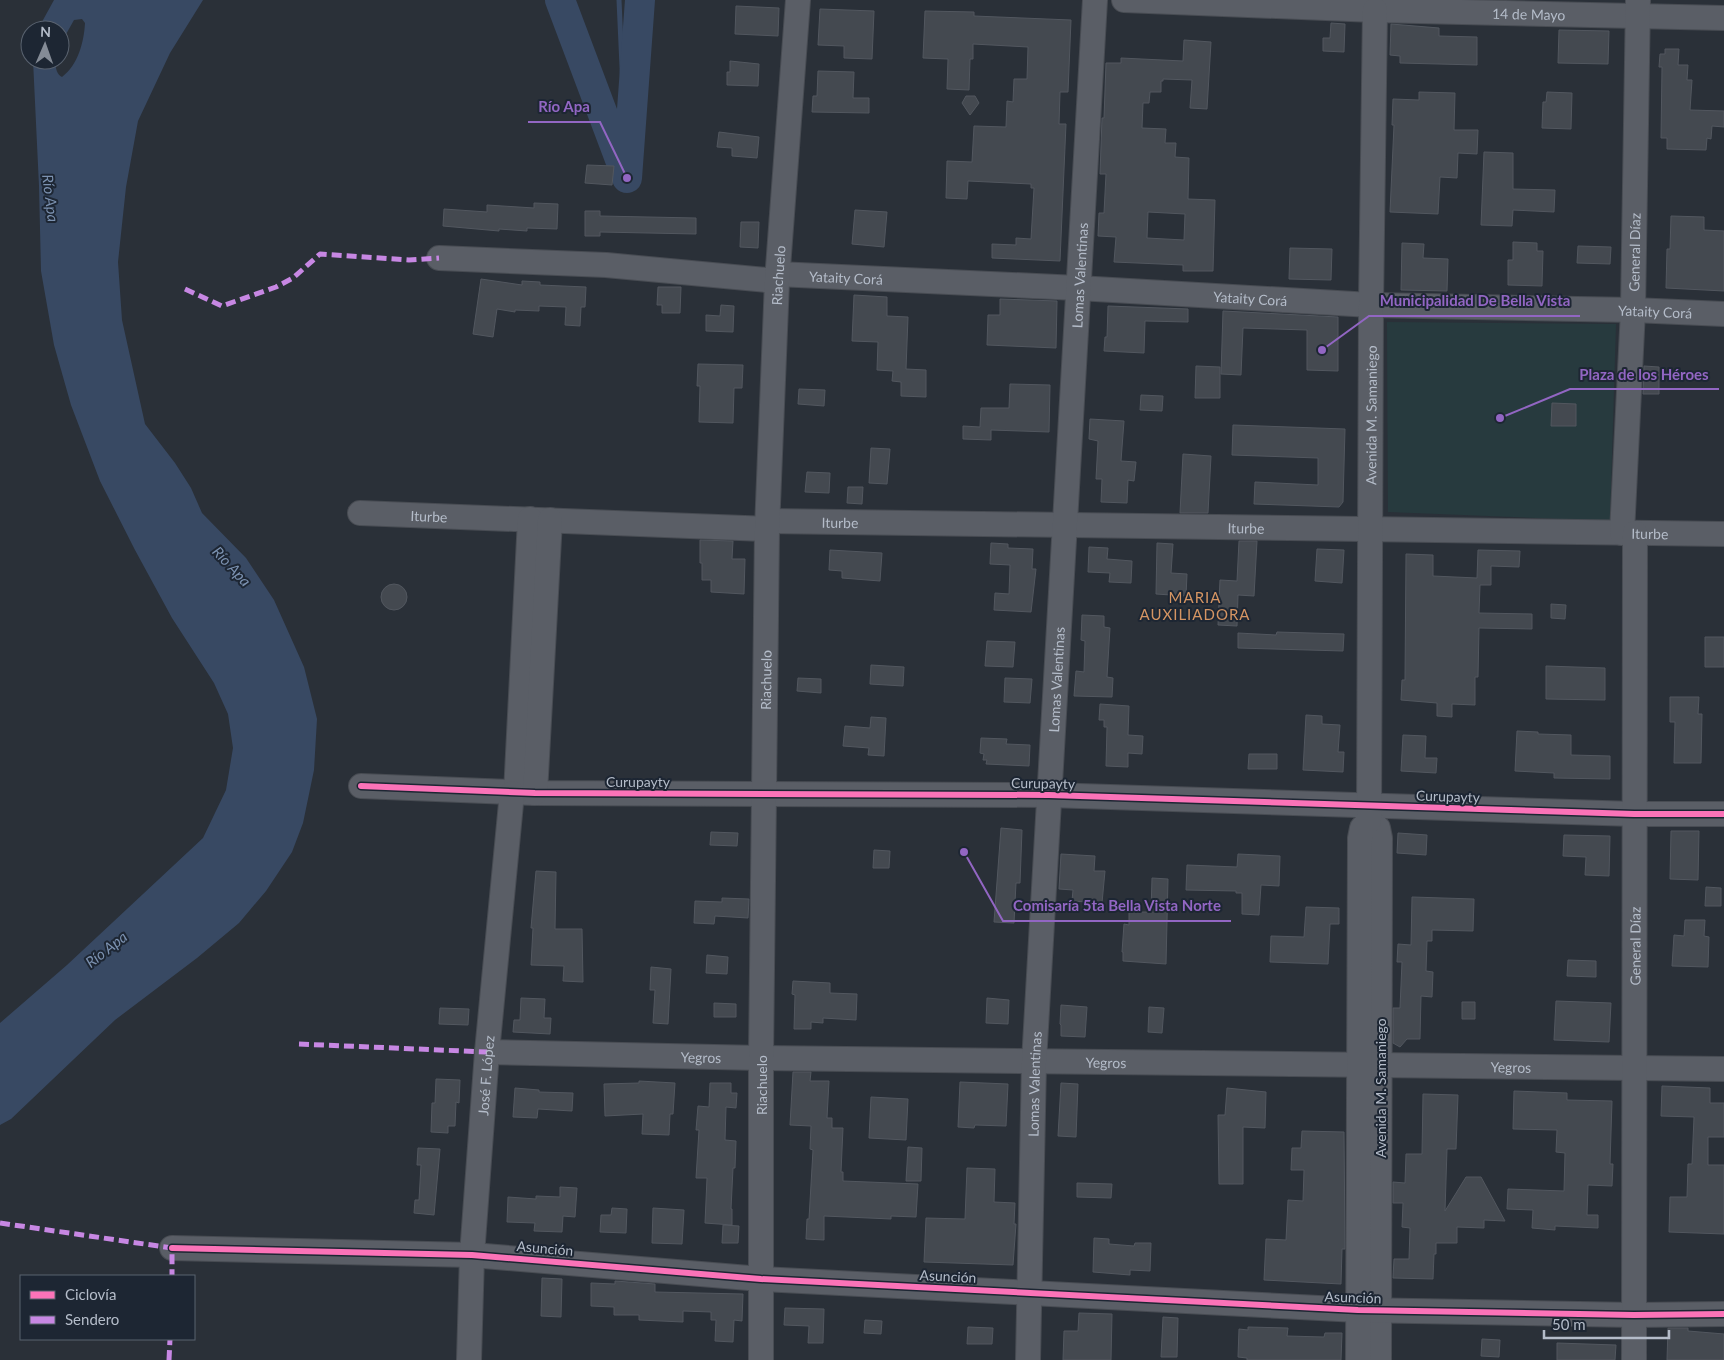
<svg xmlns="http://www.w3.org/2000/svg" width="1724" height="1360" font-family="Lato,sans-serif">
<rect width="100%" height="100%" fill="#2a3038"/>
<path fill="#273a3e" d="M1387 322 1616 324 1610 521 1388 512Z"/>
<path fill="#384963" d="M54 0H203L170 53 138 121 126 187 118 262 122 320 145 424 175 463 191 488 202 513 246 558 274 600 304 667 317 719 314 770 303 823 292 852 266 891 239 923 197 958 115 1020 11 1119 0 1125V1023L67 965 203 838 226 790 233 748 228 714 214 683 172 618 135 550 100 481 71 405 54 345 41 271 39 186 33 60H56C55 66 56 74 62 77 78 65 84 42 85 23L82 19 74 20 60 45V30H40L43 20Z"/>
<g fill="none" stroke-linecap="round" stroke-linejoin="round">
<path stroke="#384963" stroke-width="5" d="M619 0 627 178"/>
<path stroke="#384963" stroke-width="30" d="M560 0 627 178 640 0"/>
</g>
<path fill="#444950" stroke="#52575f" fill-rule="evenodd" d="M736 6 779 8 778 36 735 34Z
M820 9 874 11 872 59 844 58V46L818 45Z
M925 11 974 12V16L1071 20 1068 92H1060L1059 124H1066L1060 261 992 258V244L1016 245V238L1031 239 1034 188H1031V184L968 181 967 199 946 198 947 161 972 162 974 126 1006 127 1007 101 1013 102 1014 79H1027L1028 47 973 44V59H970L969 90 947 89 948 59 923 58Z
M1331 23 1345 24 1344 52 1323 51V38H1330Z
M1391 24 1439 28V36L1477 37V65L1400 63V56L1390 55Z
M1559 30 1609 31 1608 64 1558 63Z
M1184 40 1211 42 1207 109 1190 108 1192 80 1163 79V81H1161V92H1150L1149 103H1143L1142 128 1166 129 1165 143H1176L1175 157 1189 158 1188 199 1215 200 1213 271H1183V265L1114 262 1116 237 1098 236 1099 213H1104L1106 174H1100L1102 118H1104L1106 63H1121V58L1183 61ZM1148 212 1185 214 1184 240 1147 238Z
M1665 49H1679L1678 65H1688L1687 80H1692L1690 110 1724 111V127L1712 126 1711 139 1707 138 1706 150 1667 149V138H1661L1662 67H1659L1660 54H1665Z
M730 61 759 64 758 86 727 85V72H730Z
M818 71 854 72 853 98H869V113L812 112 813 96H817Z
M1419 92 1455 93 1454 130H1478L1477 154 1458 153 1457 178 1440 177 1438 214 1390 212 1394 125H1392L1393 99 1419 100Z
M1547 92 1572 93 1571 129 1542 128 1543 102H1546Z
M966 96H975L979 103 970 115 962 103Z
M719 132 759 137 757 158 732 156V148L717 147Z
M1484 152 1513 153V189L1555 190 1554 212 1513 210 1512 226 1481 225Z
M587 165 614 166 612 185 585 183Z
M534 203 558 204 557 229 527 228V231L499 229V231L443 226 444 209 487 212V205L534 208Z
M855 210 887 212 884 247 852 244Z
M585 211H600V216L696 218V234L600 232V236H585Z
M1671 216 1704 217V230L1724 231V291L1666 288 1667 249H1670Z
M741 222H759L758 248 740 247Z
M1513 242 1537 243V251H1543L1542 286 1508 285V260H1513Z
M1402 243 1424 244 1423 258 1448 259 1447 291 1401 290Z
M1578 246 1611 247 1610 264 1577 263Z
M1290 248 1332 249 1331 280 1289 279Z
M481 279 522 285V281L540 282V285L586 287 585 307H581L580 326 565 325 566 307 539 306V311L515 310V312L497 309 493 337 473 334Z
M658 287H681L680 313H662V305H657Z
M854 295 887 297V316L908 317 906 369 926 370V397L901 396V382L892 381 893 371 877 370 878 342 852 341Z
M1000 299 1057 301 1056 348 987 345 988 315H1000Z
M721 305 734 306 733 332 706 331V315L720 316Z
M1108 306 1188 309V322L1145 321 1144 353 1104 351 1105 337H1107Z
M1223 311 1338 317V371L1307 370V330L1243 328 1241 375 1221 374Z
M698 364 743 365 742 388H734L733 423 699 422 700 386H697Z
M1196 366 1220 367V398H1195Z
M1644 366 1659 367V394H1643Z
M1010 384 1050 385 1049 432 991 430V440L963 439V426L980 427 981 408H1009Z
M799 389 825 390 824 406 798 404Z
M1141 395 1163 396 1162 411 1140 410Z
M1552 403 1576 404V426H1551Z
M1090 419 1124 421 1121 461 1136 462 1134 481 1128 480 1127 503 1101 502 1102 479H1096L1098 441 1089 439Z
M1233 425 1345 429 1343 502 1339 507 1254 504 1255 482 1318 485V458L1232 455Z
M871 448 890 449 887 484 869 483Z
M1183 454 1211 456 1208 513H1180Z
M807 472 830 473 829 493 805 492Z
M848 487H863L862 504 847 503Z
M700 540 733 541 732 559H745L744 594 711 592V580H702V563H700Z
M1239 541H1257L1254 596 1238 595 1237 626 1218 625 1220 580 1237 581Z
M991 543 1008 544V548L1033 549 1032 569H1036L1031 612 994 610 995 593 1009 594 1010 565 990 564Z
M1157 543 1173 544 1171 573 1187 574 1186 596 1156 594Z
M1089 547 1108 548 1107 559 1132 561 1131 583 1109 582 1110 573 1088 572Z
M1317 549 1344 550 1342 583 1315 581Z
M830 550 882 553 880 581 842 578V571L829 570Z
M1478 550 1520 551 1519 567 1491 566V585H1480L1479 613 1532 614V629L1479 628 1478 677H1475V705L1452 704V717L1437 716V703L1401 700 1402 680H1405L1406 554 1433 555V576L1477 578Z
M381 597a13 13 0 1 1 26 0a13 13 0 1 1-26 0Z
M1551 604 1566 605 1565 619 1551 618Z
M1082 615 1104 616V627L1110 628 1107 677 1113 678 1112 697 1074 696 1076 671 1084 672 1085 641 1081 640Z
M1277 632 1344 634 1343 651 1238 648V633L1276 635Z
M1705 637H1724V667H1705Z
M987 641 1015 642 1013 667 985 666Z
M871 665 904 667 903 686 870 684Z
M1546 666 1605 668V700L1546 699Z
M798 678 821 679V693L797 691Z
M1005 678 1032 679 1030 703 1004 702Z
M1670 697H1699L1698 714H1702L1701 763H1674L1675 722H1670Z
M1100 704 1129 706 1128 735 1143 736 1142 754 1128 753V767L1106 766 1107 727H1104V720H1099Z
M1306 715 1322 716V724L1340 725 1338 752H1344L1343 772 1303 770Z
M871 717 886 718 884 756 868 755 869 748 843 746 845 726 870 728Z
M1517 731 1538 732V734L1571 735V755L1610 756V779L1554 778V773L1515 771Z
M1403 735 1426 736 1425 758H1437L1436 773 1401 771Z
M981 738 1007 739 1006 744 1030 745 1029 766 986 764 987 760H983L984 754 980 753Z
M1249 754H1277V769H1248Z
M1001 828 1022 830 1020 883H1016L1014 923 994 922Z
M1671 831H1699L1698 880 1670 879Z
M711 832 738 833 737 846 710 845Z
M1398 833 1427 835 1426 855 1397 853Z
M1564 835 1610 836 1609 876 1585 875 1586 857 1563 856Z
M874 850 890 851 889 868H873Z
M1061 854 1095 856 1094 871H1105L1102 903 1072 901 1073 890 1059 889Z
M1238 854 1280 856 1279 886 1261 885 1259 915 1242 914V893H1236V891L1186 890 1187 865 1237 867Z
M536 871 556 872 555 929H582L583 982 563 981 564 966 531 965 533 928H531Z
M1152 878 1168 879 1166 964 1123 961V952H1122L1124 924 1129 925V912H1151Z
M1706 887 1721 888V906H1705Z
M1412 897 1474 899 1473 931 1432 930V941H1427L1426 971 1433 972 1432 997 1421 996 1420 1039H1407L1400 1047 1393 1043V1008H1400L1402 962H1397L1398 944 1411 945Z
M722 898 749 899 748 918 715 916 714 924 694 923 695 901 722 902Z
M1306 907 1339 908V924H1330L1328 964 1270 962 1271 936 1304 937Z
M1685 920H1705L1704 936 1709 937 1708 967 1672 966 1674 935 1684 936Z
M707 955 728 957 727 974 706 973Z
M1568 960 1596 961V977L1567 976Z
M651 967 671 969 668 1024 653 1023 655 990H650Z
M793 981 830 983V993L857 994 856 1020 823 1018V1023L811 1022V1029H794L795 995 792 994Z
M521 998 545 999 544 1018H551L550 1034 513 1032 514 1020H520Z
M987 998 1009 1000 1008 1024 986 1023Z
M1556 1001 1611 1003 1609 1042 1554 1040Z
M1462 1002H1475V1019H1462Z
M714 1003 736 1004V1017H714Z
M1061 1005 1087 1007 1085 1037 1061 1036V1025L1060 1024Z
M1149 1007 1164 1008 1162 1033 1148 1032Z
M440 1008 469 1009 468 1025 439 1024Z
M793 1072H811L810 1081H829L827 1118H832V1128H843L841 1172H843V1181L918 1184 916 1217 891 1216V1219L824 1216V1240L806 1239 807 1219H809L813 1150 810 1149 811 1126 790 1125Z
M436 1079 460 1080 459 1103 456 1102 455 1126H448V1133L431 1132 432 1103H435Z
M639 1081 675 1083 673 1114H670L669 1135 642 1134 643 1114 605 1116 604 1084 639 1083Z
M960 1082 1008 1084 1006 1126 975 1125 974 1128 958 1127Z
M710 1083H731V1093H737L736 1108 726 1107 725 1140 736 1141 735 1168H733L731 1209H732V1225L705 1223 707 1178H696L699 1130H696L698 1106 709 1107Z
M1061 1083 1078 1084 1076 1137 1058 1136Z
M1662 1086 1710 1088V1103H1724V1137H1708V1165H1724V1234L1669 1232 1670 1197H1687L1688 1164H1692L1694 1117 1661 1116Z
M515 1088 539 1090V1092L573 1093 572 1111 538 1109 537 1118 513 1117Z
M1227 1088 1266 1092 1265 1128 1243 1127V1184H1219L1218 1115H1225Z
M1514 1091 1567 1093V1100L1612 1101 1610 1164H1613L1612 1186 1588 1185 1587 1215H1598V1228L1555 1226V1230L1532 1228 1533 1210 1507 1209 1508 1189 1564 1191 1565 1153 1556 1152 1557 1130 1513 1129Z
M1423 1094 1458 1095 1456 1149H1447L1445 1211 1466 1177H1481L1505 1221 1484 1220V1228L1457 1227V1243H1436V1254H1434L1433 1279 1393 1278 1394 1259H1409L1410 1228 1402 1227 1403 1203H1393V1182L1405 1183 1406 1154H1422Z
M871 1097 908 1099 906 1140 869 1138Z
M1302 1131 1344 1132 1345 1249H1342L1341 1284 1264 1280 1266 1239 1286 1240 1288 1200 1303 1201 1304 1170H1291L1292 1148H1301Z
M908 1147 922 1148 921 1181H906Z
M418 1148 440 1149 434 1215 414 1213 415 1200H419L421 1165H417Z
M967 1168 995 1169 994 1202 1015 1203 1014 1224H1016L1013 1265 924 1262 926 1218 965 1219Z
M1077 1183 1112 1184 1111 1198 1077 1197Z
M560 1187 577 1188 575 1217 563 1216 562 1232 534 1231 535 1223 507 1222 508 1197 536 1199V1196L560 1197Z
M612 1208 627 1209 626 1233 600 1232 601 1215H611Z
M653 1208 684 1210 682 1244 652 1243Z
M723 1225 739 1226 738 1243H722Z
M1094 1238 1109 1239V1244L1134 1246 1135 1243H1151L1150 1271 1130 1270V1275L1093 1272Z
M542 1278 562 1279 561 1317 541 1316Z
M615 1281 655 1284V1292L743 1294 742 1321 734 1320 733 1342 715 1341 716 1320H711V1312L683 1311V1322L639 1320V1315H614V1307L591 1306V1283L615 1284Z
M785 1308 824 1309 823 1343H808L809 1326 784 1325Z
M1079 1313 1112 1314 1111 1360H1063L1064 1331H1078Z
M1163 1317 1178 1318 1177 1357H1161Z
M865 1320 882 1321 881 1334 864 1333Z
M968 1327 993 1328 992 1344H967Z
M1248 1327 1288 1328 1287 1336 1324 1337 1325 1333H1342L1341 1360H1247V1358L1238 1357 1239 1329 1248 1330Z
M1668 1328H1688V1331L1724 1334V1360H1667Z
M1482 1339 1500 1340 1499 1357 1481 1356Z
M1557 1343 1616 1345 1615 1360H1557Z"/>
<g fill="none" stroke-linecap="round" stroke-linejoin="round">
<defs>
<g id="minor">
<path id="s1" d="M1124 0 1375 10 1724 18"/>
<path d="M439 258 606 265 777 281"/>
<path id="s2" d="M777 274 1078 288 1371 305 1633 310 1724 314"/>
<path id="s3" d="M360 513 767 529"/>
<path id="s4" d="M768 521 1724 534"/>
<path id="s5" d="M1622 533 1633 310 1638 0"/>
<path d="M361 786 535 793 1049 795 1634 814H1724"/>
<path d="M516 793 530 519"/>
<path d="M535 793 550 520"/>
<path d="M1369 821 1378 828 1380 838 1379 1360"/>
<path id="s6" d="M487 1052 761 1058 1724 1069"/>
<path d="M172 1248 472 1255 761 1279 1358 1310 1634 1315 1724 1314"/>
<path id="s7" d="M469 1360 472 1255 487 1052 512 793"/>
<path id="s8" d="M761 1360V1058L767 529 777 281 798 0"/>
<path id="s9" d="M1028 1360 1034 1062 1095 0"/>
<path id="s10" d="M1358 1360 1360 838 1362 828 1369 821 1371 305 1375 10"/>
<path id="s11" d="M1634 1360 1635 533"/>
</g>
</defs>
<use href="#minor" stroke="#484c53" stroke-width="26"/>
<use href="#minor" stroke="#5a5e66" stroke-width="24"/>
<path stroke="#c787e3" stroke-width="5" stroke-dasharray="10 5" stroke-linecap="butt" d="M185 289 222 306 276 287 293 278 320 254 409 260 439 258
M299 1044 487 1052
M0 1223 172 1248V1276
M169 1360 170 1339"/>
<defs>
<path id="cycleway" d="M361 786 535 793 1049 795 1634 814H1724
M172 1248 472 1255 761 1279 1358 1310 1634 1315 1724 1314"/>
</defs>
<use href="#cycleway" stroke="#1d2633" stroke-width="9"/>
<use href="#cycleway" stroke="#fb73b8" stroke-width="6"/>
</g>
<g text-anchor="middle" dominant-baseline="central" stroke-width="4" stroke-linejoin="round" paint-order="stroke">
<g font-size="14" fill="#b4bcc9" stroke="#1d2633">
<text stroke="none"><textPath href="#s1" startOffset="405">14 de Mayo</textPath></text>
<text stroke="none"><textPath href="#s5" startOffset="281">General Díaz</textPath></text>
<text stroke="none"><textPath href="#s8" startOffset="1085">Riachuelo</textPath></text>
<text stroke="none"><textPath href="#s9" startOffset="1086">Lomas Valentinas</textPath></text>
<text stroke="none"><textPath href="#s2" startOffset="69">Yataity Corá</textPath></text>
<text stroke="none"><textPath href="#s2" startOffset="474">Yataity Corá</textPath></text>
<text stroke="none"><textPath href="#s2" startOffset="879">Yataity Corá</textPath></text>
<text stroke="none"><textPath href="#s10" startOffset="948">Avenida M. Samaniego</textPath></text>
<text stroke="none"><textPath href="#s3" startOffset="69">Iturbe</textPath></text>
<text stroke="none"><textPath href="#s4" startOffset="72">Iturbe</textPath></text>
<text stroke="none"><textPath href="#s4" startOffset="478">Iturbe</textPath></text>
<text stroke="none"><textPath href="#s4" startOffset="882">Iturbe</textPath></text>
<text stroke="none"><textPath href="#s8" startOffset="680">Riachuelo</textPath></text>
<text stroke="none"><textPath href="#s9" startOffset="681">Lomas Valentinas</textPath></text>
<text x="638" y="781">Curupayty</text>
<text transform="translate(1043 783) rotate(1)">Curupayty</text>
<text transform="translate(1448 796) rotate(2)">Curupayty</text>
<text stroke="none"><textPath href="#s11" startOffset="414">General Díaz</textPath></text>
<text stroke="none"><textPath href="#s6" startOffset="214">Yegros</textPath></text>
<text stroke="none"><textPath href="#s6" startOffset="619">Yegros</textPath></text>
<text stroke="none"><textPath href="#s6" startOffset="1024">Yegros</textPath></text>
<text stroke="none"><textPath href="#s7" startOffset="285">José F. López</textPath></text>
<text stroke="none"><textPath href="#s8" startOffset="275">Riachuelo</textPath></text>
<text stroke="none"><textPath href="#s9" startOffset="276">Lomas Valentinas</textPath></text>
<text transform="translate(1380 1088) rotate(-90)">Avenida M. Samaniego</text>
<text transform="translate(545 1248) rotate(5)">Asunción</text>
<text transform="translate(948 1276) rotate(3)">Asunción</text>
<text transform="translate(1353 1297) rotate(2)">Asunción</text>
</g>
<g font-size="15" font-style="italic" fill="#7c92b1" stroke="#1d2633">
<text transform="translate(51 198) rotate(83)">Río Apa</text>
<text transform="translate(232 566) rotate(47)">Río Apa</text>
<text transform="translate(106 949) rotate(-38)">Río Apa</text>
</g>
<g font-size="15" letter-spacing="1" fill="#d59563" stroke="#1d2633">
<text x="1195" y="597">MARIA<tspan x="1195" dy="17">AUXILIADORA</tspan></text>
</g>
</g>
<path fill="none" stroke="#9266c3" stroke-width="2" d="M627 178L600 122H528M1322 350L1369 316H1580M1500 418L1570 389H1719M964 852L1003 921H1231"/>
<g fill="#9266c3" stroke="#1d2633" stroke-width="2">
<circle cx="627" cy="178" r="5"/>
<circle cx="1322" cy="350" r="5"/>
<circle cx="1500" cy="418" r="5"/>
<circle cx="964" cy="852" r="5"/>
</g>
<g font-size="15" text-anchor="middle" font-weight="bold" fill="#9266c3" stroke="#1d2633" stroke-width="4" stroke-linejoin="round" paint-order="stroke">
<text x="564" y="112">Río Apa</text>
<text x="1475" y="306">Municipalidad De Bella Vista</text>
<text x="1644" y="380">Plaza de los Héroes</text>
<text x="1117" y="911">Comisaría 5ta Bella Vista Norte</text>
</g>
<rect x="20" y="1275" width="175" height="65" fill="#1d2633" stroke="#59626f"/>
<rect x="30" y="1291" width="25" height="8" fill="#fb73b8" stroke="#59626f"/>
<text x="65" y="1300" font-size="15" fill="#b4bcc9">Ciclovía</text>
<rect x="30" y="1316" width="25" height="8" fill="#c787e3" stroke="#59626f"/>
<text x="65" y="1325" font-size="15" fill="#b4bcc9">Sendero</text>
<g transform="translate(45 45) rotate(2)"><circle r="24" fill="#1d2633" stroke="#59626f"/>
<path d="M0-4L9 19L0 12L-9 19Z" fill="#848b96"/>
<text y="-8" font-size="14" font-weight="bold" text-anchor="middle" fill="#b4bcc9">N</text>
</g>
<path d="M1544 1330v8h125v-8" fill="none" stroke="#b4bcc9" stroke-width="2.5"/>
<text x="1552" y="1330" font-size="15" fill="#b4bcc9" stroke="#1d2633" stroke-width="4" paint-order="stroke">50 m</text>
</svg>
